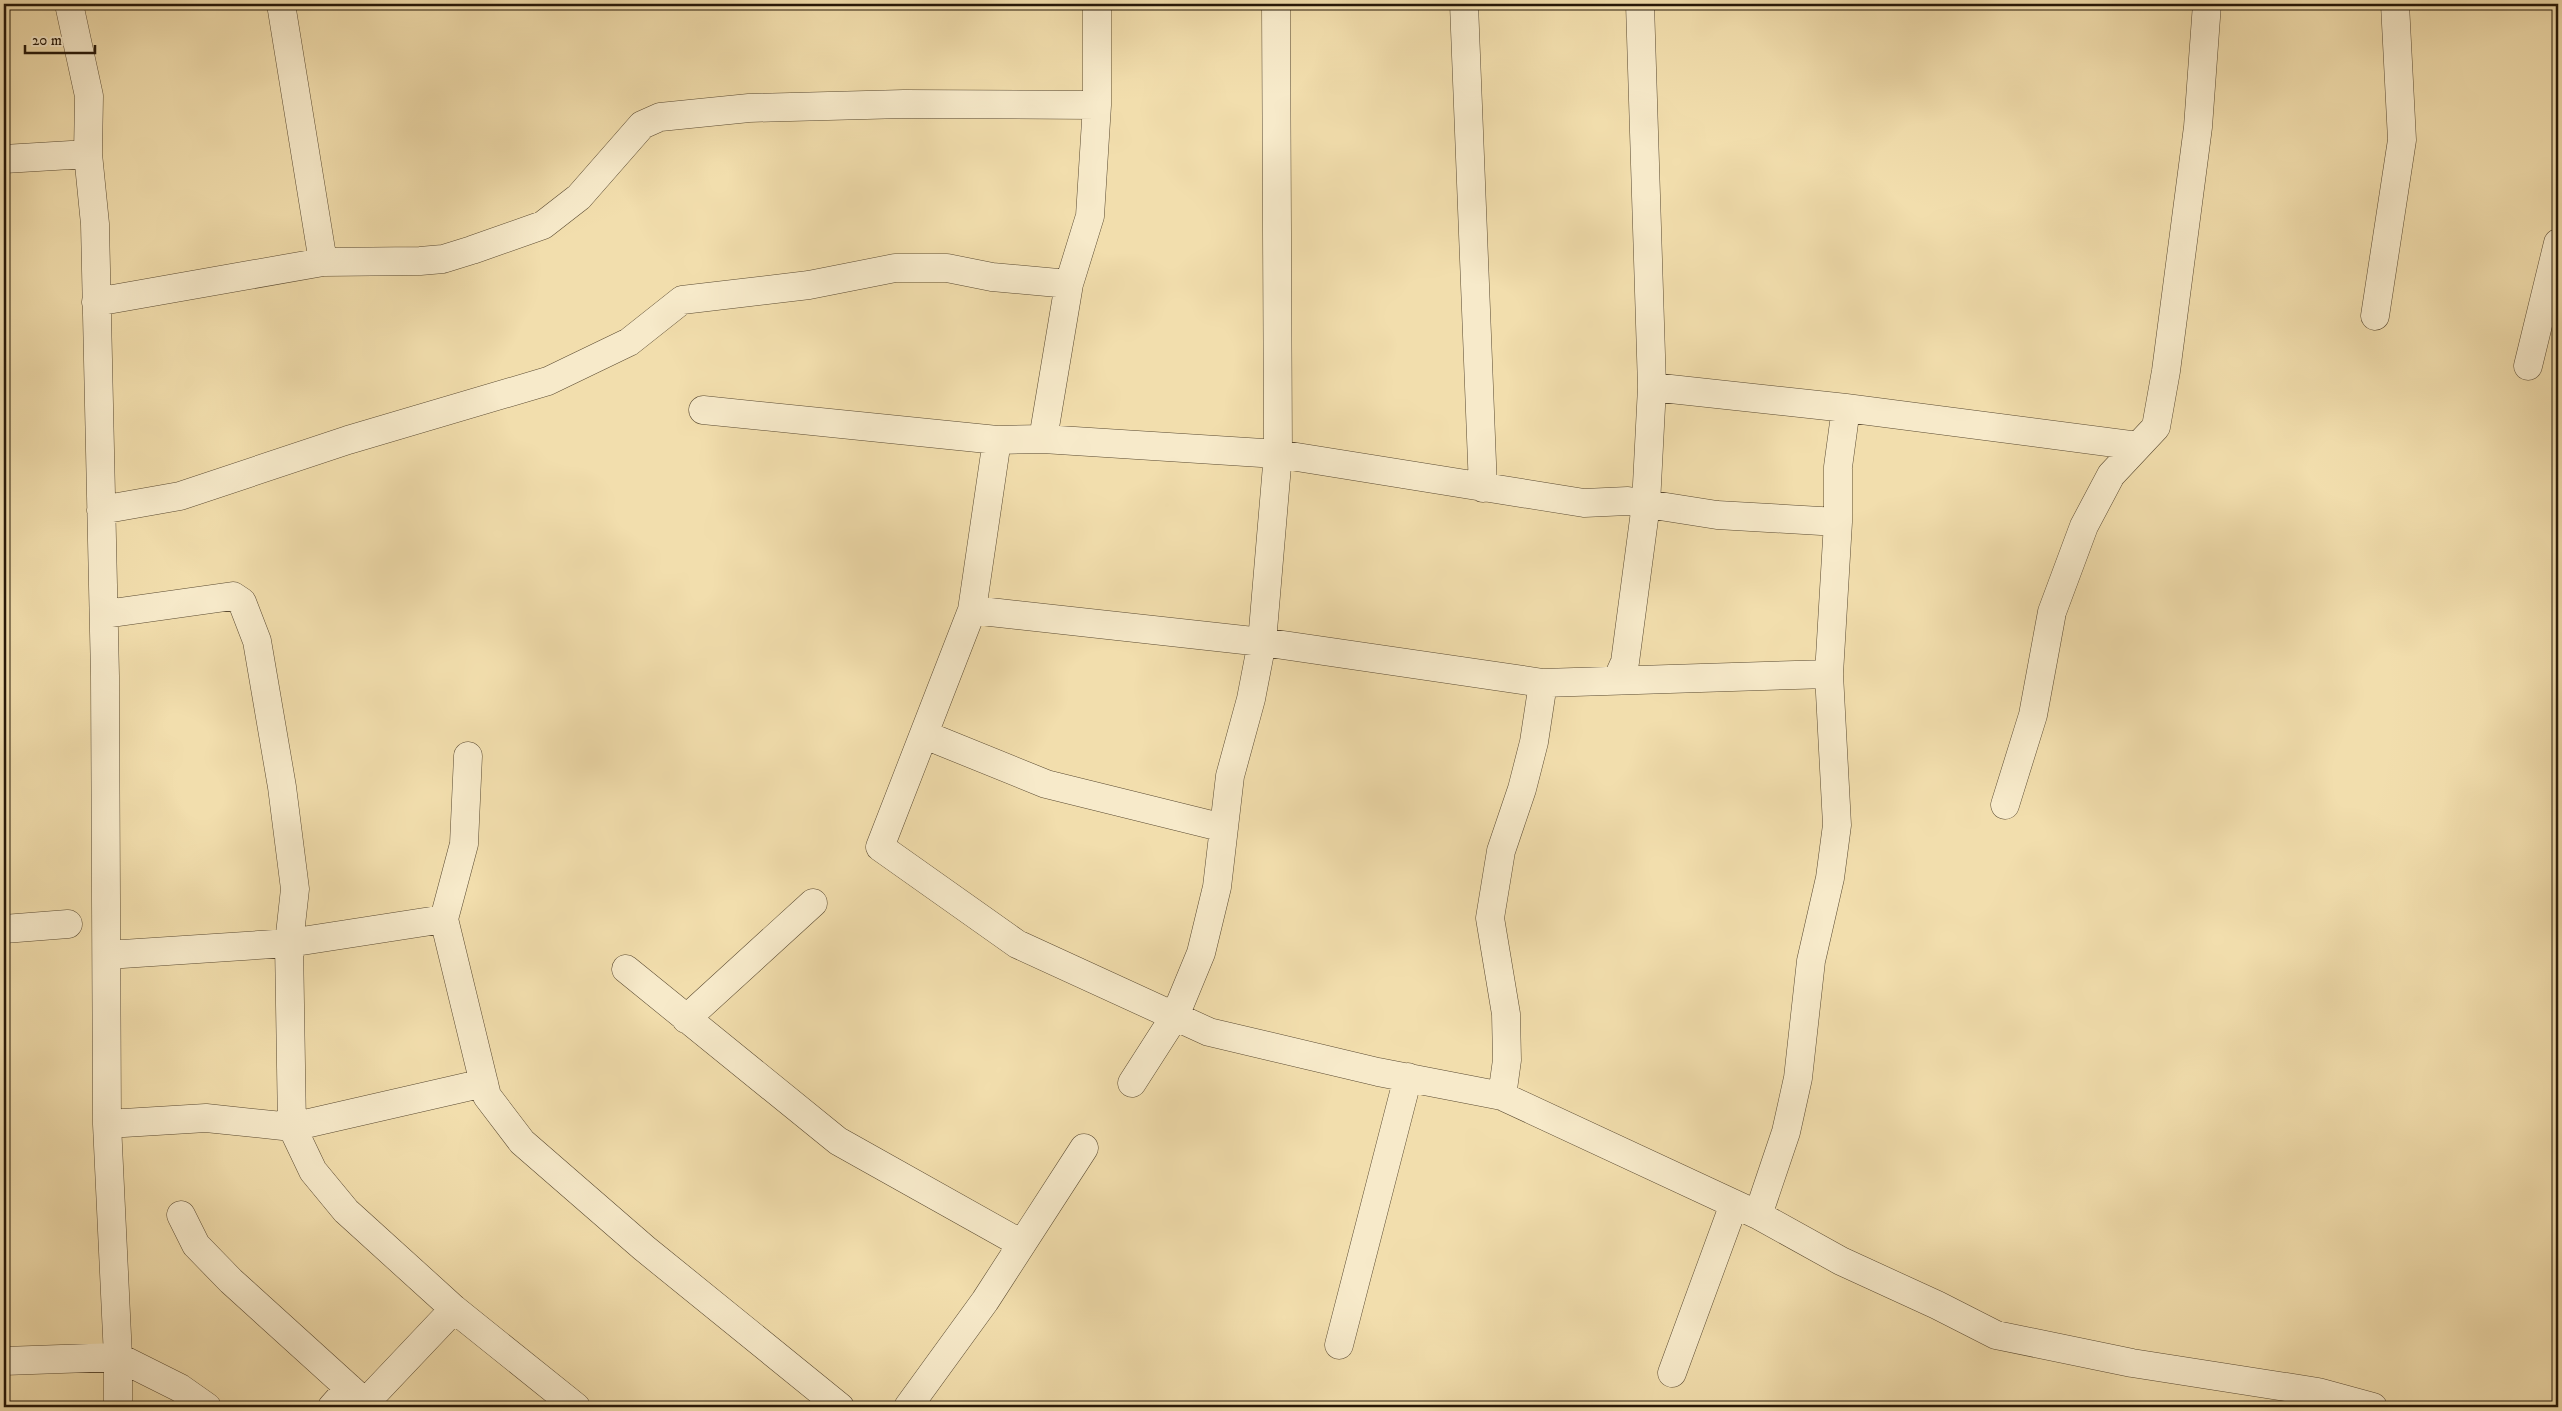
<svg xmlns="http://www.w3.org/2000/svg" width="2562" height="1411" font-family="'IM FELL DW Pica',serif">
<rect width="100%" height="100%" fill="#f2dead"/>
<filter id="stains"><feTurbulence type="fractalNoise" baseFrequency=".004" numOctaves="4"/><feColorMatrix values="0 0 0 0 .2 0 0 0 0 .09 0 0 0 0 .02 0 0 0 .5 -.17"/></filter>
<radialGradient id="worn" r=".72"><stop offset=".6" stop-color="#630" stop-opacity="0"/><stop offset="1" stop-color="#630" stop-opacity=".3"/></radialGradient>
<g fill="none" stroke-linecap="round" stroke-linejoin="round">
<defs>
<path id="minor" d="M69 4 89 96 88 154 95 224 105 676 107 1124 118 1357V1407
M281 4 323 262
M1464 4 1483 488
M4 159 88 154
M96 302 323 262 420 261 443 259 472 250 543 225 579 197 642 125 660 117 749 108 904 104 1097 105
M2375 316 2402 140 2395 4
M2528 366 2558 243
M1652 387 1846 408 2138 446
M703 410 997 440 1043 439 1278 454 1584 503 1628 501 1717 515 1838 522
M1043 439 1069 284 1090 216 1097 105V4
M997 440 972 610 880 847 1017 944 1209 1032 1378 1072 1502 1096 1758 1215 1841 1261 1937 1305 1996 1335 2132 1363 2318 1392 2373 1407
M101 510 180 496 348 440 548 381 629 342 682 300 809 285 895 268H947L992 277 1069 284
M972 610 1262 642 1543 683 1829 674
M105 614 233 596 242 602 257 641 282 787 295 889 289 943 292 1127 313 1171 346 1211 454 1309 576 1407
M1617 680 1625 662 1646 504 1652 387 1640 4
M925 735 1046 784 1224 828
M468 756 464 844 444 919 487 1096 522 1142 644 1248 840 1407
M2005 805 2033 715 2052 612 2084 526 2111 475 2156 427 2166 371 2198 127 2207 4
M4 929 68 924
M107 955 289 943 444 919
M626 969 838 1141 1022 1244
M686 1019 813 903
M1132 1083 1175 1016 1201 953 1217 887 1230 776 1251 699 1262 642 1278 454 1276 4
M1502 1096 1507 1060 1506 1014 1490 918 1501 851 1522 789 1534 742 1543 683
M107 1124 206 1118 292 1127 484 1083
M181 1215 196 1245 231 1281 370 1407
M1758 1215 1786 1132 1798 1078 1811 961 1830 878 1837 825 1829 674 1838 522V467L1846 408
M1339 1345 1408 1077
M4 1361 118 1357 180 1388 207 1407
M1672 1373 1734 1204
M365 1403 454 1309
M332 1407 349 1388
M908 1407 985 1301 1084 1148"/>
</defs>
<use href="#minor" stroke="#5a4a31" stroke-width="29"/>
<use href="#minor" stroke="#f7eaca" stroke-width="28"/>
</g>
<rect width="2562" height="1411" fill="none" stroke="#f2dead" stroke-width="20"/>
<rect x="5" y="5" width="2552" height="1401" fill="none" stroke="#271808" stroke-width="2.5"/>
<rect x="10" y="10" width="2542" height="1391" fill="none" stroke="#271808"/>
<path d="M25 45v8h70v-8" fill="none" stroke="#271808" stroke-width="2.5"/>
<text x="32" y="45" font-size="15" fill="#271808" stroke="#f7eaca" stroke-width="4" paint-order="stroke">20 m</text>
<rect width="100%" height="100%" filter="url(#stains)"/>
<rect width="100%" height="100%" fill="url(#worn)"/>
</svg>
